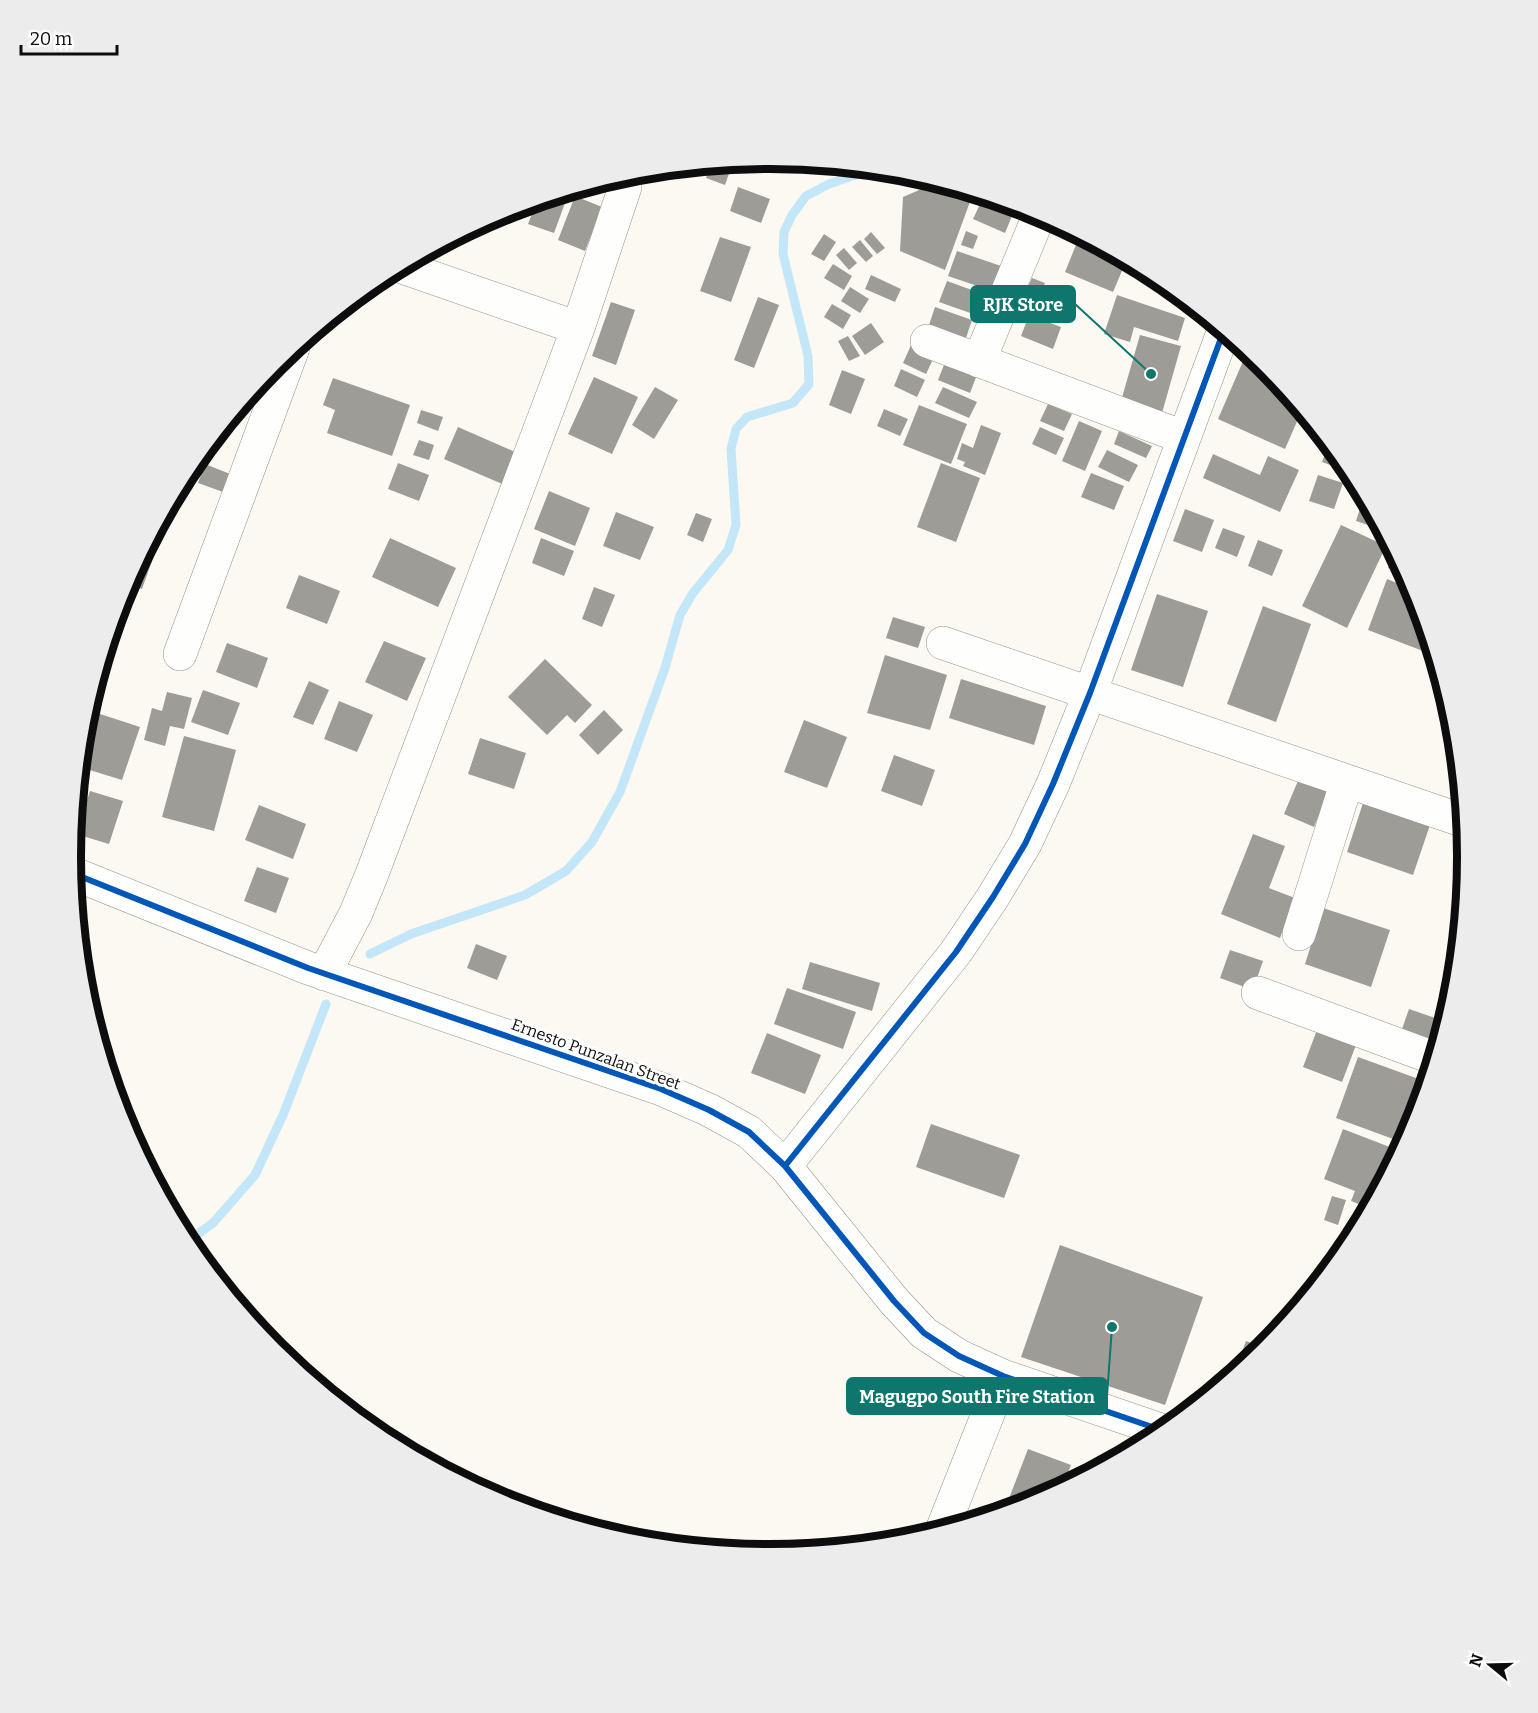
<svg xmlns="http://www.w3.org/2000/svg" width="1538" height="1713" font-family="Bitter,serif">
<rect width="100%" height="100%" fill="#fbf9f1"/>
<g fill="none" stroke-linecap="round" stroke-linejoin="round">
<path stroke="#c4e6f9" stroke-width="9" d="M370 954 411 934 525 895 566 871 592 842 620 792 665 668 680 615 693 593 728 550 736 525 731 449 736 429 747 417 793 403 809 384 808 356 783 254 784 232 792 215 806 196 829 184 875 168
M187 1242 213 1223 255 1175 283 1115 326 1004"/>
</g>
<path fill="#9e9c97" d="M733 162 725 185 706 178 711 164Z
M933 184 971 199 945 270 900 251 903 197Z
M738 187 770 199 761 223 730 211Z
M575 196 602 207 585 251 558 240Z
M548 197 565 203 554 233 528 224 537 201Z
M981 202 1012 216 1005 233 973 219Z
M966 231 978 236 973 249 961 245Z
M871 232 885 248 877 254 864 239Z
M824 234 836 242 824 261 811 254Z
M1080 235 1127 259 1113 292 1065 272Z
M720 237 751 247 731 302 700 291Z
M860 240 873 256 866 262 852 247Z
M844 248 857 263 849 270 836 255Z
M957 251 1004 267 995 292 948 276Z
M833 264 852 276 844 290 824 278Z
M871 275 901 289 895 302 865 289Z
M1032 278 1045 283 1032 312 1019 307Z
M947 281 983 294 976 315 939 302Z
M850 287 869 299 860 313 841 301Z
M1117 295 1185 318 1178 341 1134 327 1130 342 1104 334Z
M758 297 779 305 754 368 734 360Z
M611 302 635 310 616 365 592 356Z
M832 304 851 315 843 329 824 317Z
M935 307 972 320 965 341 928 328Z
M1029 315 1061 327 1053 349 1021 336Z
M871 323 884 342 865 355 852 336Z
M1140 335 1181 346 1162 413 1121 401Z
M848 336 860 356 849 361 838 341Z
M912 343 935 355 926 374 903 363Z
M1247 352 1263 363 1302 410 1285 449 1218 419Z
M946 360 978 372 970 393 938 380Z
M901 369 925 380 917 397 894 386Z
M842 370 865 379 851 414 829 405Z
M594 377 638 397 612 454 568 434Z
M333 378 410 405 392 456 327 433 335 410 323 405Z
M655 387 678 400 654 439 632 425Z
M943 387 977 402 969 418 935 403Z
M1048 404 1072 414 1064 431 1040 421Z
M919 405 967 424 951 464 903 445Z
M884 409 908 419 900 436 877 426Z
M421 410 443 417 438 431 417 423Z
M1079 421 1102 431 1085 471 1062 461Z
M981 425 1001 433 985 475 963 466 965 462 957 459 962 443 973 448Z
M458 427 520 454 507 486 444 459Z
M1040 427 1064 438 1056 455 1032 444Z
M1119 431 1152 446 1146 458 1114 444Z
M419 440 434 445 429 460 413 455Z
M1329 443 1346 464 1344 470 1322 462Z
M203 450 190 487 180 483 188 468Z
M1107 450 1138 465 1129 482 1098 467Z
M1213 454 1260 475 1268 456 1299 470 1280 512 1203 478Z
M398 463 429 475 419 501 388 489Z
M941 463 980 478 956 542 917 527Z
M205 464 230 474 223 492 198 483Z
M1091 473 1124 486 1114 510 1081 497Z
M1318 475 1343 483 1334 509 1309 501Z
M549 491 590 508 575 546 534 529Z
M1364 496 1365 497 1383 530 1356 521Z
M1185 509 1214 520 1202 552 1173 541Z
M616 512 654 527 640 560 603 546Z
M696 513 712 519 703 542 687 535Z
M1341 525 1386 546 1347 628 1302 606Z
M1223 528 1245 536 1237 557 1215 548Z
M390 538 456 568 438 607 372 577Z
M541 538 574 551 564 576 532 563Z
M1258 540 1283 550 1272 576 1248 566Z
M1394 552 1407 576 1388 568Z
M141 557 152 561 142 589 126 584Z
M299 575 340 591 327 624 286 608Z
M1387 579 1414 590 1428 636 1423 651 1368 630Z
M594 587 615 595 602 627 582 619Z
M1157 594 1208 611 1183 687 1131 670Z
M1263 606 1311 624 1276 722 1227 704Z
M893 617 925 627 918 648 886 638Z
M384 641 426 658 407 701 365 682Z
M227 643 268 658 257 688 216 672Z
M885 655 947 675 930 730 867 713Z
M545 659 592 705 575 723 567 715 547 735 508 697Z
M961 679 1046 706 1034 745 949 718Z
M309 681 329 690 313 725 293 717Z
M203 690 240 703 228 735 191 722Z
M167 692 192 698 184 729 170 726 165 746 144 740 152 708 162 711Z
M339 701 373 715 357 752 324 739Z
M604 710 623 730 598 755 579 735Z
M97 713 140 727 122 780 80 767Z
M804 720 847 737 827 788 784 772Z
M184 736 236 750 214 831 162 817Z
M480 738 526 753 514 789 468 774Z
M894 755 935 770 922 806 881 791Z
M1300 776 1330 788 1314 827 1284 814Z
M90 791 123 801 109 844 76 834Z
M1364 800 1431 822 1413 875 1347 852Z
M259 805 306 824 293 859 245 840Z
M1253 834 1285 846 1269 888 1295 898 1280 938 1221 914Z
M257 867 289 878 276 913 244 901Z
M1323 908 1390 930 1371 987 1305 964Z
M476 944 507 956 497 980 467 968Z
M1230 950 1263 961 1253 990 1220 978Z
M810 962 880 983 872 1011 802 989Z
M787 988 856 1012 843 1049 774 1024Z
M1409 1009 1441 1020 1437 1041 1402 1029Z
M1317 1030 1356 1045 1342 1082 1303 1067Z
M767 1033 821 1055 805 1094 751 1073Z
M1358 1057 1427 1082 1414 1124 1404 1143 1336 1118Z
M931 1124 1020 1155 1004 1198 916 1167Z
M1343 1129 1400 1151 1369 1208 1351 1201 1355 1191 1324 1179Z
M1332 1196 1346 1200 1338 1225 1324 1220Z
M1060 1245 1203 1297 1165 1405 1021 1357Z
M1246 1341 1265 1348 1234 1374Z
M1028 1449 1071 1465 1062 1488 1036 1502 1021 1506 1008 1501Z"/>
<g fill="none" stroke-linecap="round" stroke-linejoin="round">
<defs>
<path id="minor" d="M399 266 578 328
M927 341 1183 437
M979 361 1040 213
M943 643 1464 821
M180 654 293 348
M72 873 308 968 661 1089 709 1110 749 1132 785 1166 894 1301 924 1333 959 1356 1003 1376 1164 1431
M1299 934 1347 781
M324 974 356 913 372 874 578 328 625 187
M1258 993 1434 1058
M785 1166 956 952 993 897 1025 844 1053 784 1090 693 1224 330
M942 1530 1003 1376"/>
</defs>
<use href="#minor" stroke="#949390" stroke-width="34"/>
<use href="#minor" stroke="#fefefd" stroke-width="33"/>
<defs>
<path id="cycleway" d="M72 873 308 968 661 1089 709 1110 749 1132 785 1166 894 1301 924 1333 959 1356 1003 1376 1164 1431
M785 1166 956 952 993 897 1025 844 1053 784 1090 693 1224 330"/>
</defs>
<use href="#cycleway" stroke="#fff" stroke-width="10"/>
<use href="#cycleway" stroke="#0057b8" stroke-width="6"/>
</g>
<g text-anchor="middle" dominant-baseline="central" stroke-width="6" stroke-linejoin="round" paint-order="stroke">
<g font-size="16" fill="#0d0d0d" stroke="#fff">
<text transform="translate(596 1054) rotate(20)">Ernesto Punzalan Street</text>
</g>
</g>
<path d="M0 0H1538V1713H0ZM768 169H770A687 687 0 0 1 1457 856V857A687 687 0 0 1 770 1544H768A687 687 0 0 1 81 857V856A687 687 0 0 1 768 169Z" fill="#ececec" fill-rule="evenodd"/>
<path fill="none" stroke="#0d0d0d" stroke-width="8" d="M768 169H770A687 687 0 0 1 1457 856V857A687 687 0 0 1 770 1544H768A687 687 0 0 1 81 857V856A687 687 0 0 1 768 169Z"/>
<path fill="none" stroke="#0f766e" stroke-width="2" d="M1151 374L1075 304M1112 1327L1107 1396"/>
<g fill="#0f766e" stroke="#fff" stroke-width="2">
<circle cx="1151" cy="374" r="6"/>
<circle cx="1112" cy="1327" r="6"/>
</g>
<g fill="#0f766e" stroke="#0f766e" stroke-width="2">
<rect x="971" y="286" width="104" height="36" rx="6"/>
<rect x="847" y="1378" width="260" height="36" rx="6"/>
</g>
<g font-size="18" text-anchor="middle" font-weight="bold" fill="#fff">
<text x="1023" y="311">RJK Store</text>
<text x="977" y="1403">Magugpo South Fire Station</text>
</g>
<g transform="translate(1490 1665) rotate(289)" stroke="#ffffff" stroke-width="4.5" paint-order="stroke">
<path d="M0-4.5L10 22L0 15L-10 22Z" fill="#0d0d0d"/>
<text y="-9" font-size="16" font-weight="bold" text-anchor="middle" fill="#0d0d0d">N</text>
</g>
<path d="M21 45v9h96v-9" fill="none" stroke="#0d0d0d" stroke-width="3"/>
<text x="30" y="45" font-size="18" fill="#0d0d0d" stroke="#ffffff" stroke-width="4.5" paint-order="stroke">20 m</text>
</svg>
